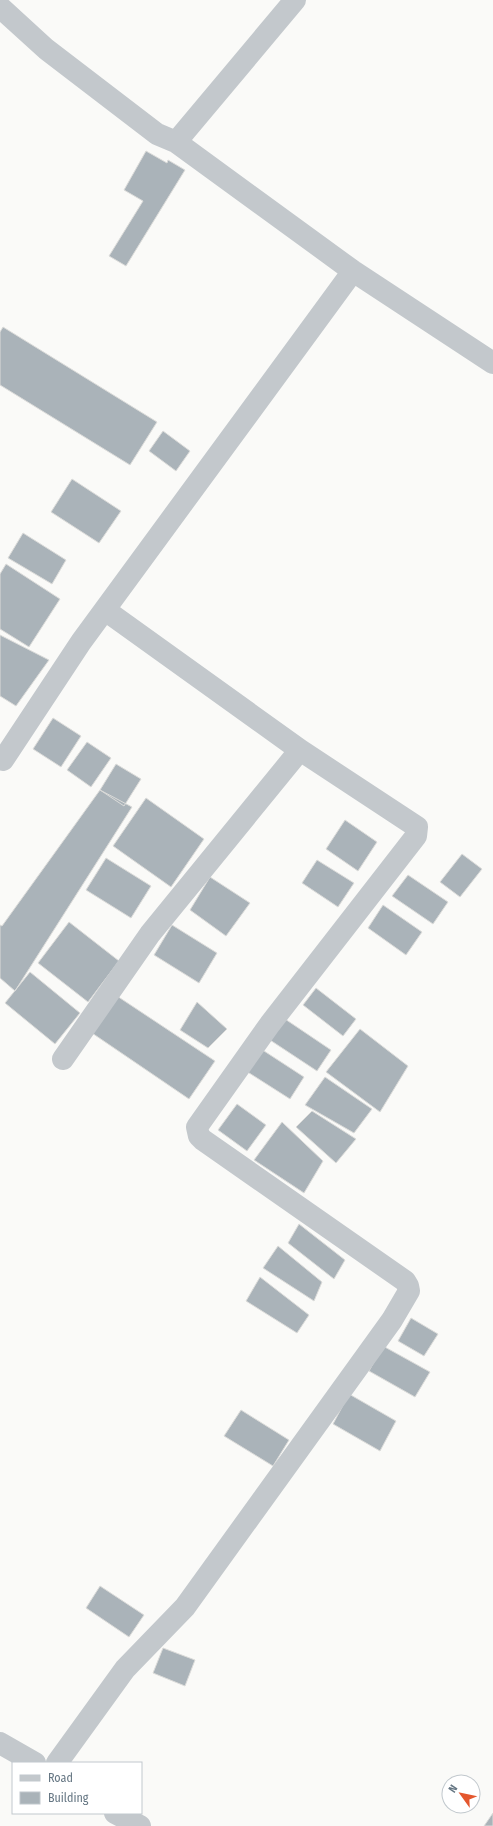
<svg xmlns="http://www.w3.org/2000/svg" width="493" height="1826" font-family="'Fira Sans Condensed',sans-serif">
<rect width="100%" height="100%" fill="#fafaf8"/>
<path fill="#aab3b9" stroke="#dcdcda" d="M146 151 167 163 168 160 185 170 126 266 109 256 143 201 124 190Z
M3 327 157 422 130 465 0 385V332Z
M163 431 190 451 176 471 149 451Z
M72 479 121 511 99 543 51 512Z
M23 533 66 560 52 584 8 558Z
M6 564 60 599 29 647 0 629V574Z
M0 635 49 660 16 706 0 696Z
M53 718 81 736 61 767 33 749Z
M87 742 111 758 91 787 67 770Z
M116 764 141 779 124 806 100 790Z
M100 790 132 807 15 991 0 978V925L2 926Z
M146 798 204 839 171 887 113 846Z
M345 820 377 842 358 871 326 849Z
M462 854 482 869 460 897 440 882Z
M106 858 151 886 131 918 86 890Z
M317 860 354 883 338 907 302 883Z
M408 875 448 902 433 924 392 896Z
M210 877 250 903 226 936 190 910Z
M383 905 422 932 406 955 368 928Z
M69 922 119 961 88 1002 38 963Z
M172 925 217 953 199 983 154 955Z
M30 972 80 1013 55 1044 5 1003Z
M316 988 356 1019 343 1036 303 1005Z
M114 994 215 1061 189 1099 89 1031Z
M197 1002 227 1029 208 1048 180 1030Z
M285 1019 331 1050 317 1071 270 1040Z
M360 1029 408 1066 380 1112 326 1072Z
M261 1049 304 1077 290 1099 246 1071Z
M325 1077 372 1109 354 1133 305 1105Z
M237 1104 266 1125 247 1151 218 1130Z
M312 1111 356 1139 336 1163 296 1127Z
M282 1122 323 1161 304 1193 254 1160Z
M299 1224 345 1260 334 1279 288 1243Z
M278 1246 322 1282 314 1301 263 1268Z
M260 1277 309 1315 297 1333 246 1301Z
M411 1318 438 1334 424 1356 398 1341Z
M383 1346 430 1372 415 1397 369 1371Z
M349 1394 396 1421 380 1451 333 1424Z
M241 1410 289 1440 273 1466 224 1436Z
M100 1586 144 1615 129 1637 86 1608Z
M163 1648 195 1660 185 1686 153 1673Z
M493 1813V1826H484Z"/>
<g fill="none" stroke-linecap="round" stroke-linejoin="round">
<path stroke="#c3c8cc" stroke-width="22" d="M0 7 46 49 157 134 176 142 353 271 493 363
M176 142 295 0
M3 760 81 642 353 271
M63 1059 150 934 300 750
M0 1743 35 1763
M57 1763 125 1669 185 1607 392 1320 409 1291 408 1286 405 1281 203 1140 199 1136 197 1127 270 1024 416 836 417 827 300 750 105 610
M115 1813 140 1826"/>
</g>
<rect x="12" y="1762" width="130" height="52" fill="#ffffff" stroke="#c1c8cd"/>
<rect x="20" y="1775" width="20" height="6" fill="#c3c8cc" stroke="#c1c8cd"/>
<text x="48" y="1782" font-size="12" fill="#657683">Road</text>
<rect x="20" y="1792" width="20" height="12" fill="#aab3b9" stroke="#c1c8cd"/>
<text x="48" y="1802" font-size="12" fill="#657683">Building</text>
<g transform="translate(461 1794) rotate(303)"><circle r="19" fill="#ffffff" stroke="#c1c8cd"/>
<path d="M0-3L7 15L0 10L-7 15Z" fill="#e4572e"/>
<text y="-6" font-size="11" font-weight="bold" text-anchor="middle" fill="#657683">N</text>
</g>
</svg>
